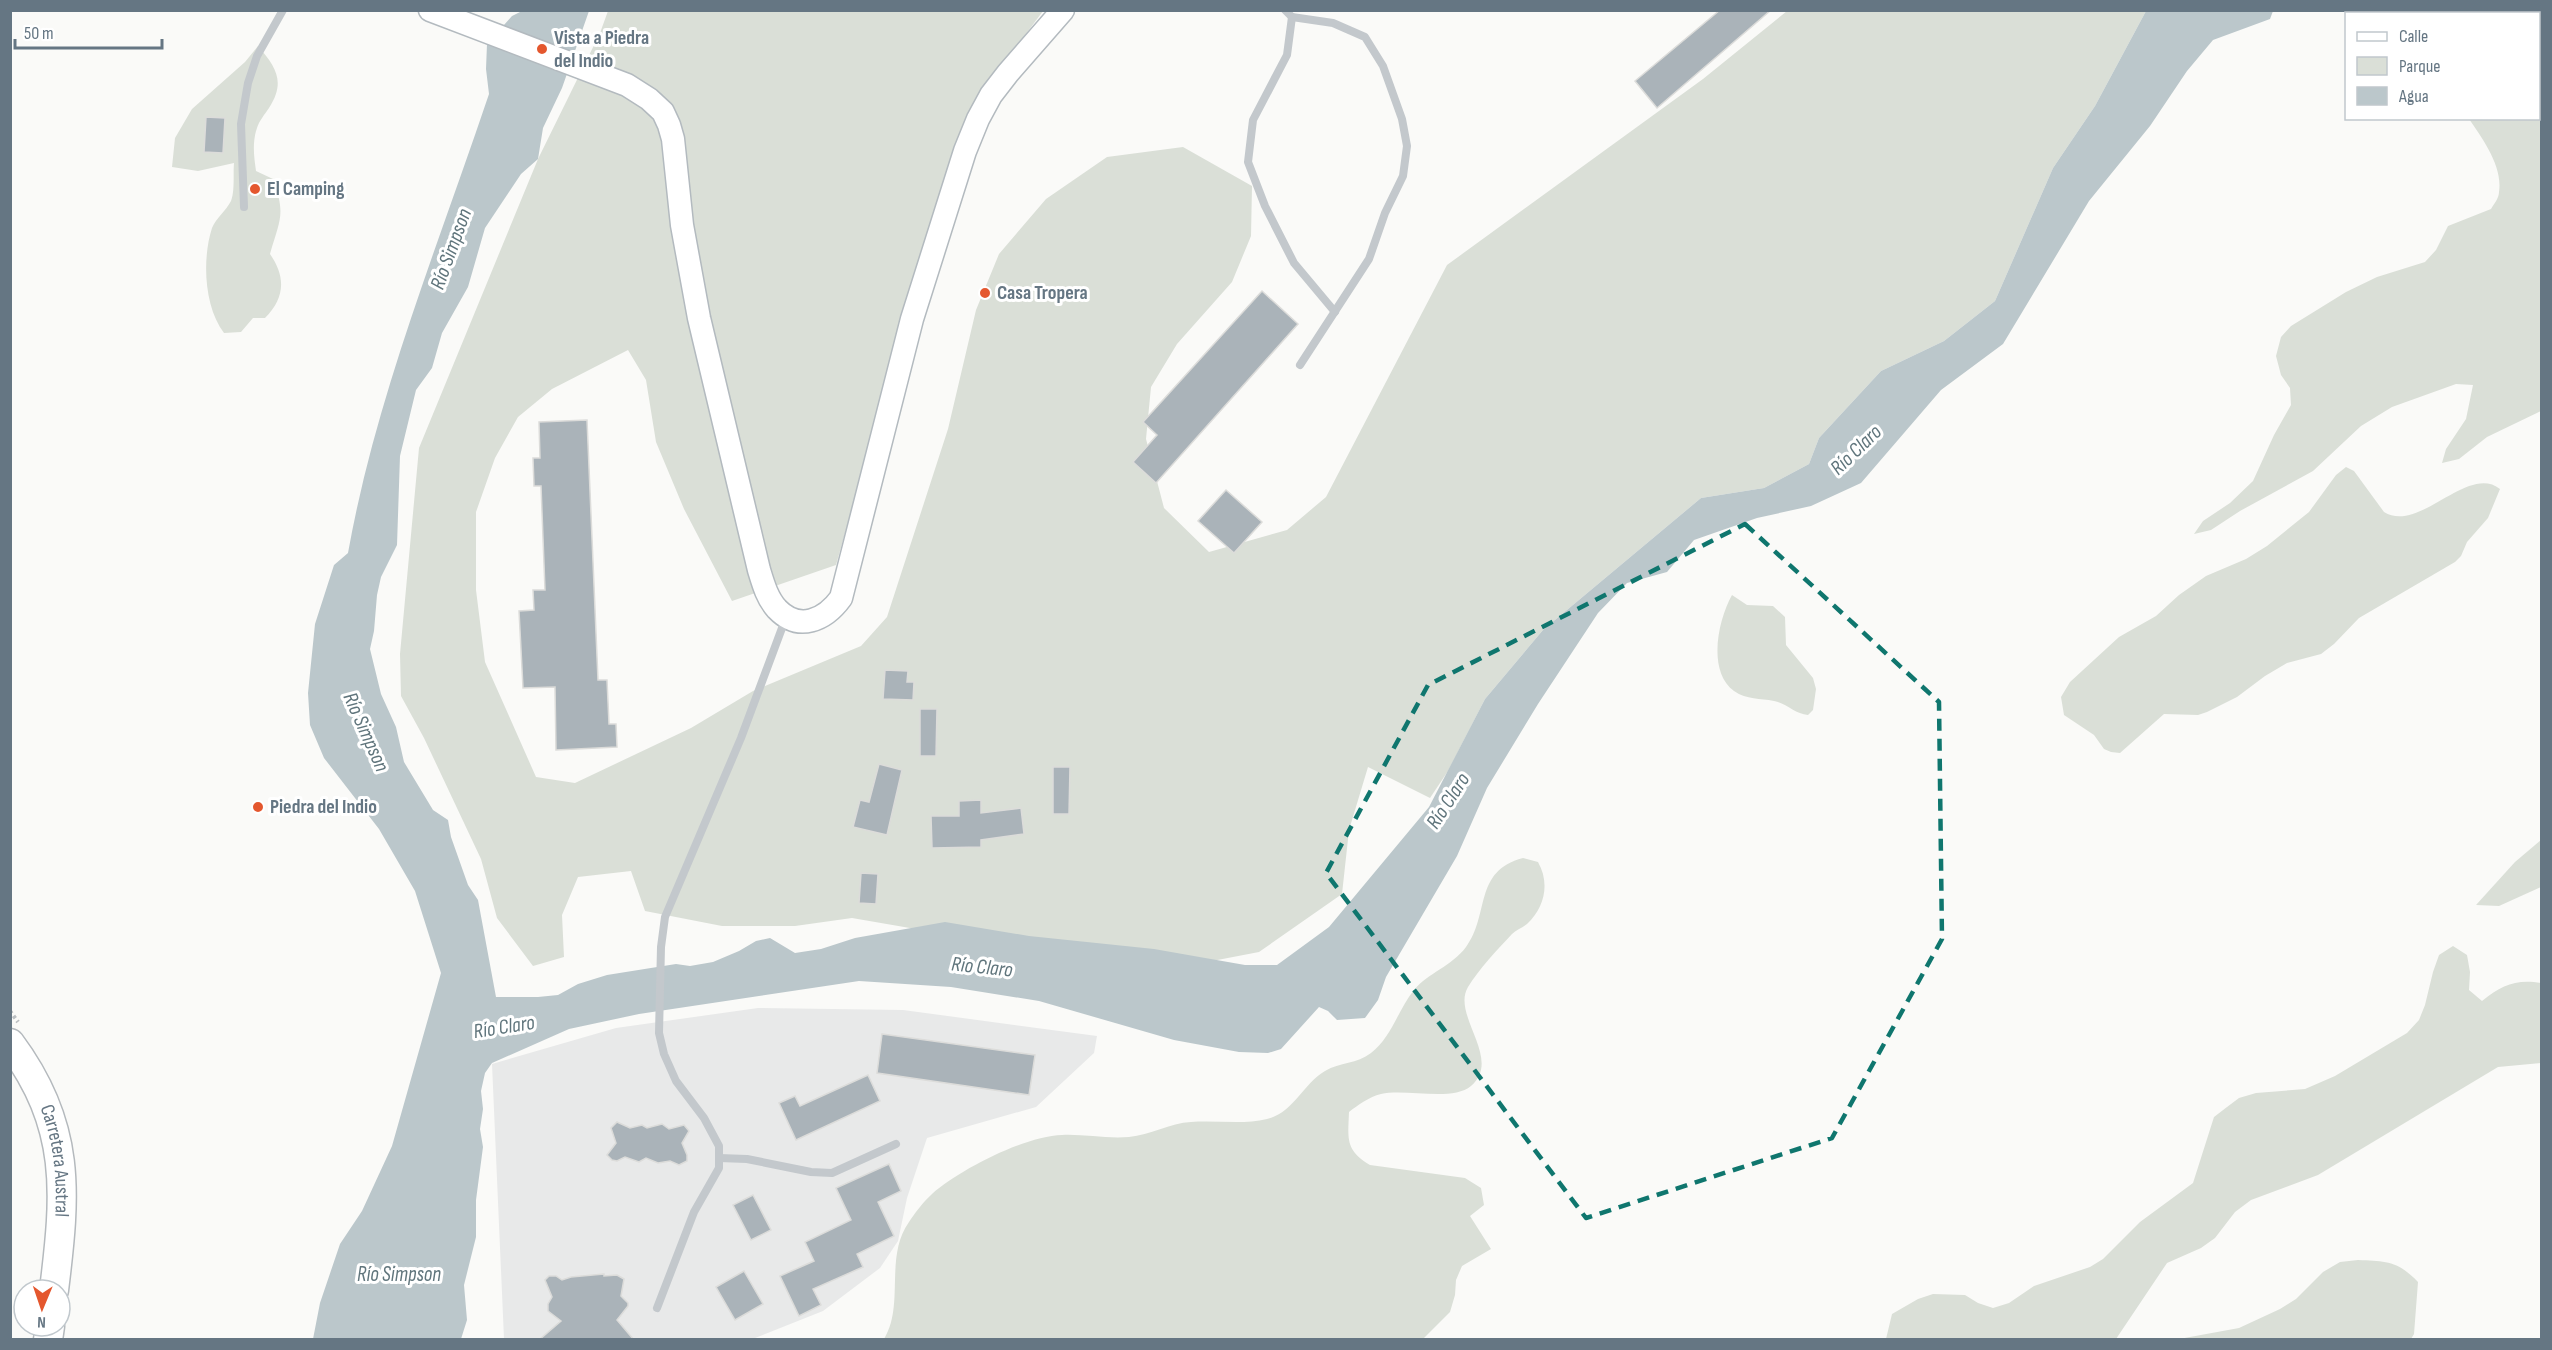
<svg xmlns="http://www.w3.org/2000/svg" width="2552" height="1350" font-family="'Sofia Sans Condensed',sans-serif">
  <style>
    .built { fill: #e8e9e9 }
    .green { fill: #dadfd7 }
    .water { fill: #bbc7cb }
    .building { fill: #aab3b9; stroke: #dcdcda; stroke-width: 1.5 }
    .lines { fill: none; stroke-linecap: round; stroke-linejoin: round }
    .secondary-casing { stroke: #b3babf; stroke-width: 25 }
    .highway-casing { stroke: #b4b9bd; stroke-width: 31 }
    .path { stroke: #bbbfc2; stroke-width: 4; stroke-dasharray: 3 3; stroke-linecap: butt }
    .lane { stroke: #c3c8cc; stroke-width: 8 }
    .secondary { stroke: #fff; stroke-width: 22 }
    .highway { stroke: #fff; stroke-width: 28 }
    .marked { fill: none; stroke: #0f766e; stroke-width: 4.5; stroke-dasharray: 12 8; stroke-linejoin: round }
    .poi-dot { fill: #e4572e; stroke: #fff; stroke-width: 2 }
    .labels { text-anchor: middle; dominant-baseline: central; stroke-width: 6; stroke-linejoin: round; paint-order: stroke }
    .poi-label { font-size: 20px; font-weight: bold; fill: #657683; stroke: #fff; text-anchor: start }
    .street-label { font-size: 20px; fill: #657683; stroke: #fff }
    .water-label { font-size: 21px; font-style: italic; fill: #60757c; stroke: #fff }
  </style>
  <rect width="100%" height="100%" fill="#fafaf8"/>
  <polygon class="built" points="758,1008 903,1010 1097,1036 1094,1053 1036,1107 927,1138 907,1198 898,1241 880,1268 823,1311 750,1340 504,1339 492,1064 616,1028"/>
  <g class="green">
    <path d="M2472 10 2541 11V411L2487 437 2459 459 2442 463 2446 449 2466 419 2473 385 2456 384 2392 407 2361 426 2313 471 2240 511 2211 530 2194 534 2203 521 2230 503 2253 481 2274 435 2291 405 2290 388 2281 375 2276 356 2281 337 2291 326 2346 292 2377 277 2425 262 2436 250 2448 226 2491 209C2494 204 2499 198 2499 192 2503 166 2482 138 2469 119L2538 118V14L2470 13Z"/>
    <polygon points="608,11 1043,11 985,89 930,232 836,565 732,601 684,509 656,442 646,380 628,350 552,389 518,417 495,458 476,512 476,590 485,662 536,777 575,783 691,728 753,691 861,646 887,617 948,429 976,310 999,254 1046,199 1107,157 1183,147 1252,186 1251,236 1232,282 1177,344 1151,387 1146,439 1164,508 1209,552 1287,530 1326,497 1447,265 1703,79 1787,11 2146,11 2095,106 2053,168 1995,301 1944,341 1881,371 1819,438 1809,464 1764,488 1701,498 1543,630 1485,699 1448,771 1430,798 1368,767 1349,830 1342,894 1259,952 1181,967 1014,946 852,918 795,926 722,926 645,911 631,871 578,877 562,915 564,957 533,966 497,918 481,859 424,738 401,696 400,654 419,448 538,159 600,33"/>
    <path d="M258 46C276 67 286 82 269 108 265 114 259 121 257 128 252 142 254 157 256 171L273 179C286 215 280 219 270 254 286 277 285 298 265 318H253L241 332 224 333C204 307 202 259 212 228 216 218 226 211 231 201 235 191 233 174 234 163L198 171 172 167 175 138 192 109 245 62Z"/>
    <path d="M2346 467 2354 471 2384 512C2419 534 2468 463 2500 489L2488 518 2467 542 2461 556 2455 562 2359 618 2334 644 2321 654 2287 663 2265 676 2237 697 2207 712 2198 715 2164 714 2120 753 2111 752 2104 749 2094 735 2064 715 2061 697 2070 682 2119 637 2156 616 2179 595 2206 576 2246 559 2267 546 2309 512 2336 475Z"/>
    <path d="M1732 595 1747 605 1773 606 1785 617 1786 645 1813 678 1816 689 1813 710 1808 715C1795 714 1786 703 1774 701 1760 698 1747 700 1734 691 1707 671 1718 620 1732 595Z"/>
    <polygon points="2541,840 2541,887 2499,906 2476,905 2515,862"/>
    <path d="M1523 858 1538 862C1550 883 1545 907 1527 924 1522 928 1516 930 1512 934 1497 950 1479 969 1468 987 1451 1015 1503 1059 1471 1086 1452 1102 1405 1088 1381 1094 1369 1097 1358 1105 1349 1112 1348 1139 1345 1150 1370 1165L1465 1178 1481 1188 1484 1205 1470 1216 1491 1249 1462 1266 1456 1280 1455 1295 1450 1312 1423 1339H884C905 1305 884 1257 909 1222 915 1213 923 1202 932 1194 959 1170 1025 1136 1062 1135 1084 1134 1107 1139 1129 1137 1150 1135 1170 1123 1191 1122 1216 1120 1243 1125 1267 1119 1293 1113 1303 1084 1325 1071 1340 1062 1357 1064 1371 1053 1391 1038 1398 1010 1414 990 1428 973 1452 966 1466 947 1490 915 1473 871 1523 858Z"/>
    <path d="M2453 946 2467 955 2470 972 2469 990 2482 1001C2502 985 2516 979 2541 983V1063L2498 1067 2318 1175 2251 1200 2235 1212 2215 1238 2201 1248 2167 1263 2116 1339H1886L1892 1314 1918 1299 1933 1294 1965 1295 1978 1303 1993 1308 2009 1303 2034 1286 2090 1267 2103 1259 2140 1222 2193 1183 2214 1117 2227 1107 2239 1098 2256 1093 2305 1089 2335 1076 2407 1033 2419 1020 2425 1005 2433 972 2439 955Z"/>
    <path d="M2358 1260C2386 1261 2398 1261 2418 1282L2414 1334 2411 1339H2179L2239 1328 2280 1309 2296 1299 2323 1272 2340 1262Z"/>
  </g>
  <path class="water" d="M522 11H589L562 88 543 128 538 159 521 174 485 228 468 287 442 333 432 368 416 390 400 456 397 545 381 577 377 595 374 631 370 649 381 694 396 727 404 762 433 810 448 820 451 837 468 885 478 900 496 997H538L558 995 578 984 607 975 676 964 690 966 713 962 739 951 756 941 770 938 795 953 821 949 855 938 945 922 1029 936 1154 949 1245 965H1277L1329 927 1429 807 1485 699 1543 630 1701 498 1764 488 1809 464 1819 438 1881 371 1944 341 1995 301 2053 168 2095 106 2146 11H2273L2270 19 2213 40 2187 71 2150 126 2089 201 2003 344 1941 390 1861 483 1811 506 1757 518 1694 540 1667 572 1627 583 1598 613 1538 704 1487 788 1457 856 1386 977 1378 1000 1365 1018 1337 1020 1328 1011 1319 1007 1281 1049 1268 1053 1239 1052 1174 1040 1039 1001 951 987 859 981 639 1014 569 1029 492 1063 485 1073 481 1091 483 1109 480 1129 483 1147 476 1200V1237L464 1285 467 1320 461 1339H313L320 1303 340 1244 362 1211 392 1146 441 973 415 891 379 829 324 758 310 725 308 693 315 624 334 565 348 553C376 396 438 246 489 94L486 69 487 44 512 16Z"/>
  <g class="building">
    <polygon points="1720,10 1771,10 1657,108 1635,81"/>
    <polygon points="206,117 225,118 223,153 204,152"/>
    <polygon points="1262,291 1298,324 1156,483 1133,462 1157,435 1143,422"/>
    <polygon points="587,420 598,680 607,680 609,724 616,724 617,747 556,750 555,687 523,688 519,611 534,610 533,590 545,590 541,486 534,486 533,458 540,458 539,422"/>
    <polygon points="1226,490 1262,522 1234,553 1198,521"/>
    <polygon points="885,670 908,671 907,682 914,682 913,700 883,699"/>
    <polygon points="920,709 937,709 936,756 920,756"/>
    <polygon points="879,764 902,770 887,835 853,827 860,800 869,802"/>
    <polygon points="1053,767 1070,767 1069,814 1053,814"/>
    <polygon points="981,800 981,813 1021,808 1024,834 981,840 981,847 932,848 931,816 959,816 959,801"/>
    <polygon points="861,873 878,874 876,904 859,903"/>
    <polygon points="882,1034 1035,1055 1029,1095 877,1073"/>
    <polygon points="868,1075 880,1101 796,1140 779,1103 795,1096 800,1106"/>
    <polygon points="617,1122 630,1128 642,1125 647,1128 662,1124 669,1129 684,1125 689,1131 682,1143 687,1155 687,1161 679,1165 670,1161 658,1163 646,1158 639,1162 625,1157 617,1161 612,1160 607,1155 616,1143 611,1128"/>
    <polygon points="889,1164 901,1191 878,1202 894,1236 857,1254 863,1267 813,1289 821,1305 799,1316 780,1276 814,1261 805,1242 851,1220 836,1188"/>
    <polygon points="753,1195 771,1230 751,1240 733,1205"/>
    <polygon points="744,1271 763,1304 735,1320 716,1287"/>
    <polygon points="604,1274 604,1276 617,1275 624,1279 621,1296 628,1303 628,1306 617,1320 634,1340 539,1340 561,1321 548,1311 548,1304 552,1297 545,1280 549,1276 556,1276 562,1280 571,1277"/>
  </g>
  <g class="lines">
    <g class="secondary-casing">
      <path id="secondary" d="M430 10 627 85 649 99 663 112 669 125 673 139 682 225 699 318 759 570C763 583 767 598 777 609 799 632 825 620 841 598L912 319 965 151 978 119 991 95 1008 73 1063 10"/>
    </g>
    <g class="highway-casing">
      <g id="highway">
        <path id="s1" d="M10 1043C72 1126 66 1193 54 1290"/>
        <polyline points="48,1340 50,1326"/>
      </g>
    </g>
    <polyline class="path" points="10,1011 18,1022"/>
    <g class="lane">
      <polyline points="1285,10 1292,17 1333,23 1365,37 1383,66 1402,119 1407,146 1403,176 1385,213 1369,259 1300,365"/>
      <polyline points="1292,17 1287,55 1253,120 1248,162 1265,206 1294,263 1335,312"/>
      <polyline points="244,207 241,124 248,83 257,56 283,10"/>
      <polyline points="719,1158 747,1159 811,1172 832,1173 896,1144"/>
      <polyline points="657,1308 694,1212 719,1168 719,1146 704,1118 676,1081 664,1054 659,1033 661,947 665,917 741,738 785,620"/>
    </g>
    <use href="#secondary" class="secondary"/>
    <use href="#highway" class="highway"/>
  </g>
  <path class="marked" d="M1745 524 1939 702 1942 939 1832 1138 1586 1218 1326 873 1428 685Z"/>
  <g class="poi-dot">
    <circle cx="542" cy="49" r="6"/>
    <circle cx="255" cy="189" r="6"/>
    <circle cx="985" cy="293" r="6"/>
    <circle cx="258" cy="807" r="6"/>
  </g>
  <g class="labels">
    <g class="poi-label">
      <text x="554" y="38">Vista a Piedra<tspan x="554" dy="23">del Indio</tspan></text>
      <text x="267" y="189">El Camping</text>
      <text x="997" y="293">Casa Tropera</text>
      <text x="270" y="807">Piedra del Indio</text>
    </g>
    <g class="street-label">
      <text stroke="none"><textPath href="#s1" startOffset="129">Carretera Austral</textPath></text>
    </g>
    <g class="water-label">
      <text transform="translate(451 249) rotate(-70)">Río Simpson</text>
      <text transform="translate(1856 450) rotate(-44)">Río Claro</text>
      <text transform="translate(366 732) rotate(66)">Río Simpson</text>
      <text transform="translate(1448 801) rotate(-57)">Río Claro</text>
      <text transform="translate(982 967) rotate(6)">Río Claro</text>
      <text transform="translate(504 1027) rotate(-9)">Río Claro</text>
      <text x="399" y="1274">Río Simpson</text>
    </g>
  </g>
  <rect width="2552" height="1350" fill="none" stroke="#657683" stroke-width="24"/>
  <rect x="2345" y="12" width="195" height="108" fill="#ffffff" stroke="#c1c8cd" stroke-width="1.5"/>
  <rect x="2357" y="32" width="30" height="9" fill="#ffffff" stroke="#c1c8cd" stroke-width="1.5"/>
  <text x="2399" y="42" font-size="18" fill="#657683">Calle</text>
  <rect x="2357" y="57" width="30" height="18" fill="#dadfd7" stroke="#c1c8cd" stroke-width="1.5"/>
  <text x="2399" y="72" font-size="18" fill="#657683">Parque</text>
  <rect x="2357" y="87" width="30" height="18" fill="#bbc7cb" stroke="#c1c8cd" stroke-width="1.5"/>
  <text x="2399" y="102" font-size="18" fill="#657683">Agua</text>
  <g transform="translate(42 1308) rotate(182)"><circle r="28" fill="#ffffff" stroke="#c1c8cd" stroke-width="1.5"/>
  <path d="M0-4.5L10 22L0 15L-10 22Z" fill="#e4572e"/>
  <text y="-9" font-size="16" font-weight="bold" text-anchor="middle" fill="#657683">N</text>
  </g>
  <path d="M15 39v9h147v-9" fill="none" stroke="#657683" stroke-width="3"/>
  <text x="24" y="39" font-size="18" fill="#657683" stroke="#ffffff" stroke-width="4.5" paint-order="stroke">50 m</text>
</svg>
